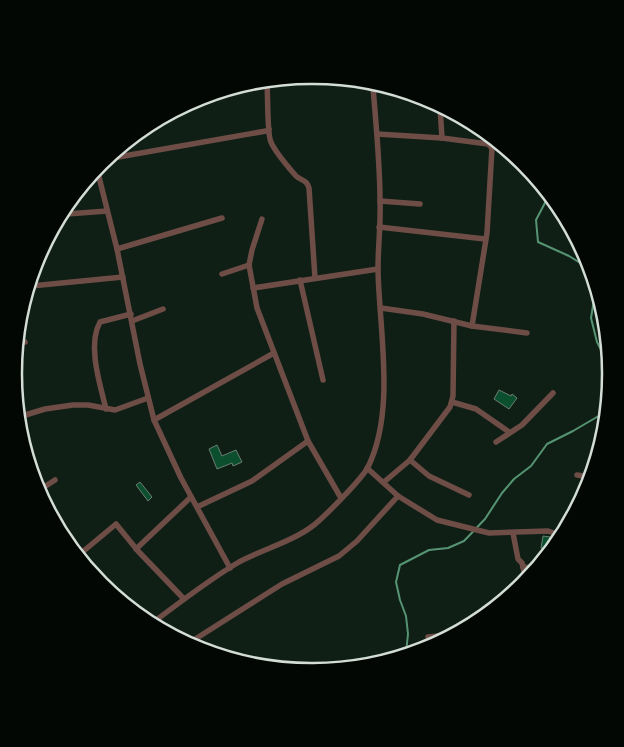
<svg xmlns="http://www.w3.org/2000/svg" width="624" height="747" font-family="'Fira Sans',sans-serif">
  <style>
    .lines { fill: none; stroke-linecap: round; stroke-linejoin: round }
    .stream { stroke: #569473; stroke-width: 2 }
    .building { fill: #0c4f2e; stroke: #6b7e71 }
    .minor { stroke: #6f4d47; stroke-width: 5.5 }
    .rim { fill: none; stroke: #d3ddd6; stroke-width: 2.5 }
  </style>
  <rect width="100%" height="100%" fill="#0f1f15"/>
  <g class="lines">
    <g class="stream">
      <polyline points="547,199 536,220 538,242 569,256 590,269"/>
      <polyline points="595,294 591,318 597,342 608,363"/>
      <polyline points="406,653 408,634 406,616 400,600 396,582 400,565 429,550 448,548 464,541 485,519 502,493 514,479 531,466 547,444 573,431 602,414"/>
    </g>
  </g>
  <g class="building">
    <polygon points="499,390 511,396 512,394 517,398 509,409 494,399"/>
    <polygon points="217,445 222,456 236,450 242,462 233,466 232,463 217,469 209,449"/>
    <polygon points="140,482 152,497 148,501 136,485"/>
    <polygon points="543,536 550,537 547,549 541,548"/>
  </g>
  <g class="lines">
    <g class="minor">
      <path d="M267 84C268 95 267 135 271 142 275 152 289 168 296 176 302 181 307 180 309 188L315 278"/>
      <polyline points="440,107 442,138"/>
      <polyline points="377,134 442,138 488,144 492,148 487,233 472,326"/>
      <polyline points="107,159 266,131 269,129"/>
      <polyline points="97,169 117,249 140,364 154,420 181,478 230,568"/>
      <polyline points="380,201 420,204"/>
      <polyline points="67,214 107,211"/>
      <polyline points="262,219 252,250 249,265 257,308 308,441 341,498"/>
      <polyline points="379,227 485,239"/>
      <polyline points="117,249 222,218"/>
      <polyline points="222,274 249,265"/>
      <polyline points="300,280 323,380"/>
      <polyline points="31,286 123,277"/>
      <polyline points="253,288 378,269"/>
      <polyline points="381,308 423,314 472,326 527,333"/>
      <polyline points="132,321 163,309"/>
      <polyline points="20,343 25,342"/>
      <polyline points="452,402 476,409 509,432"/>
      <path d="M106 409C100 384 87 345 100 322L131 314"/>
      <polyline points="22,416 45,409 73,405 88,405 115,410 148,398"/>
      <polyline points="154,420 274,353"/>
      <polyline points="496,442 522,425 553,393"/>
      <polyline points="410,460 429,476 469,495"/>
      <polyline points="367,468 398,496 437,520 489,533 548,531 557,534"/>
      <polyline points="577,475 590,477"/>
      <polyline points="384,482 410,460 450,407 453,396 454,321"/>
      <polyline points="38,491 55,480"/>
      <polyline points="197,507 252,481 308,441"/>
      <polyline points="513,533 518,559 522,563 526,580"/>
      <polyline points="136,549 191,497"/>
      <polyline points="80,554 116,524 138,551 184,599"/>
      <polyline points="523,567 534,568"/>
      <polyline points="521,586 522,582 526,580"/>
      <path d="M155 621C183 600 210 579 239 562 263 549 292 542 314 525 325 516 362 479 368 467 396 410 379 330 378 269 378 246 381 223 380 201 380 163 376 125 373 87"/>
      <polyline points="428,637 447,635"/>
      <polyline points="189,643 282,584 339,556 357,541 398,496"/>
    </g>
  </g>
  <path d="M0 0H624V747H0ZM311 84H313A289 289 0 0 1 602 373V374A289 289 0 0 1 313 663H311A289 289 0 0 1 22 374V373A289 289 0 0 1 311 84Z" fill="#030704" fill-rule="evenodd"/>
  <path class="rim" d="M311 84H313A289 289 0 0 1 602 373V374A289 289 0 0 1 313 663H311A289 289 0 0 1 22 374V373A289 289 0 0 1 311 84Z"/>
</svg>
